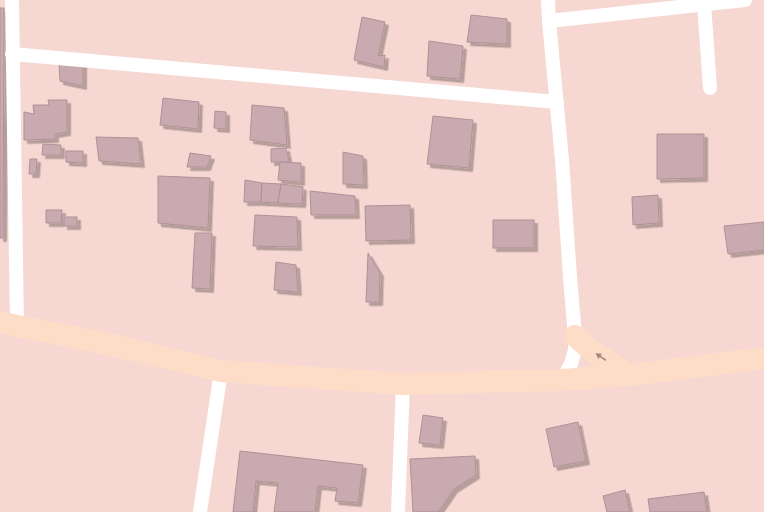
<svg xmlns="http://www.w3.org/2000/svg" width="764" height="512" font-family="Georgia,serif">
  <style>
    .building { fill: #c8aab0; stroke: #af9197; filter: url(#shadow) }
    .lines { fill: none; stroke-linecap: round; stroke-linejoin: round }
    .minor { stroke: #fff; stroke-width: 14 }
    .primary { stroke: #feddc8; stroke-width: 22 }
    .oneway { fill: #9e887c }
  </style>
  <defs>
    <filter id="shadow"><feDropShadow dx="3.5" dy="3.5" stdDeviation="0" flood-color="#0004"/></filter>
  </defs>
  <rect width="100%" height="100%" fill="#f7d7d2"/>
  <g class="building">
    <polygon points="0,8 4,8 3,238 0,238"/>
    <polygon points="471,15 507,19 507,44 467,42"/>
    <polygon points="362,17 385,22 378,56 385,55 384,67 354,60"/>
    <polygon points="429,41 463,46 460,79 427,76"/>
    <polygon points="59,62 83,64 83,86 60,81"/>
    <polygon points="163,98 199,102 198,129 160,125"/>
    <polygon points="48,100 67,100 67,132 55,134 55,139 24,140 24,112 34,114 33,105 49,105"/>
    <polygon points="252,105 284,108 287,145 250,140"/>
    <polygon points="215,111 226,112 226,129 214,128"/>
    <polygon points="433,116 473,120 469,168 427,164"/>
    <polygon points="657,134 704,134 704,178 657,179"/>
    <polygon points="96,137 138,138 141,164 99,161"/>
    <polygon points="43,144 61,145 61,155 42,155"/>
    <polygon points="286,148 289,162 271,162 271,149"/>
    <polygon points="66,151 83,151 83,163 66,162"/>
    <polygon points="343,152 363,156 364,185 343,184"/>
    <polygon points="190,153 211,156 207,167 187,167"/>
    <polygon points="30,159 37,159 36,174 29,174"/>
    <polygon points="280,162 301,163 301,182 278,180"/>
    <polygon points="158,176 210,178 208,228 158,223"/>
    <polygon points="245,180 262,183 261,202 244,202"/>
    <polygon points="262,183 281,184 278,203 261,202"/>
    <polygon points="281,184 303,187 302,204 278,203"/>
    <polygon points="310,191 355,196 356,215 311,215"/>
    <polygon points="658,195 659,223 633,225 632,197"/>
    <polygon points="410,205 411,240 366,241 365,206"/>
    <polygon points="46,210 62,210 61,223 46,223"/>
    <polygon points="255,215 297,217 298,247 253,246"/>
    <rect x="64" y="217" width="13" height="9"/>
    <rect x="493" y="220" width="41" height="28"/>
    <polygon points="764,222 764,250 728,254 724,226"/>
    <polygon points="195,233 212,233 210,289 192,288"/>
    <polygon points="368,253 380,273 379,302 366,302"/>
    <polygon points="276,262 296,265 298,292 274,290"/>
    <polygon points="423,415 443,418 440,445 419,443"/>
    <polygon points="578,422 586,461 554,467 546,429"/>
    <polygon points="240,451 363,465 358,503 335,501 337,488 318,486 315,512 274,512 278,483 256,481 253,512 233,512"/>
    <polygon points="475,456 476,475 454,489 438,512 413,512 410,459"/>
    <polygon points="625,490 630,512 607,512 603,496"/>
    <polygon points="704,492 707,512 650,512 648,499"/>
  </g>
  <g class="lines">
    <g class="minor">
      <polyline points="12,0 17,326"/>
      <polyline points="548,0 549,21 562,160 570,277 575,336 575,350 571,364 562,380"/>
      <polyline points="704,4 710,88"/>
      <polyline points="549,21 745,0"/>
      <polyline points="12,54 557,102"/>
      <polyline points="200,512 221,371"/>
      <polyline points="398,512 403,384"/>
    </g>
    <g class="primary">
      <polyline points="0,322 17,326 108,344 221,371 403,384 562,380 629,375 764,358"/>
      <polyline points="575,336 591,350 629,375"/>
    </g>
  </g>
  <defs><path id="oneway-solid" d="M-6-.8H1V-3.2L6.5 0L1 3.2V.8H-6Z"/></defs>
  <use class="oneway" href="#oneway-solid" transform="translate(601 357) rotate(-146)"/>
</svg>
